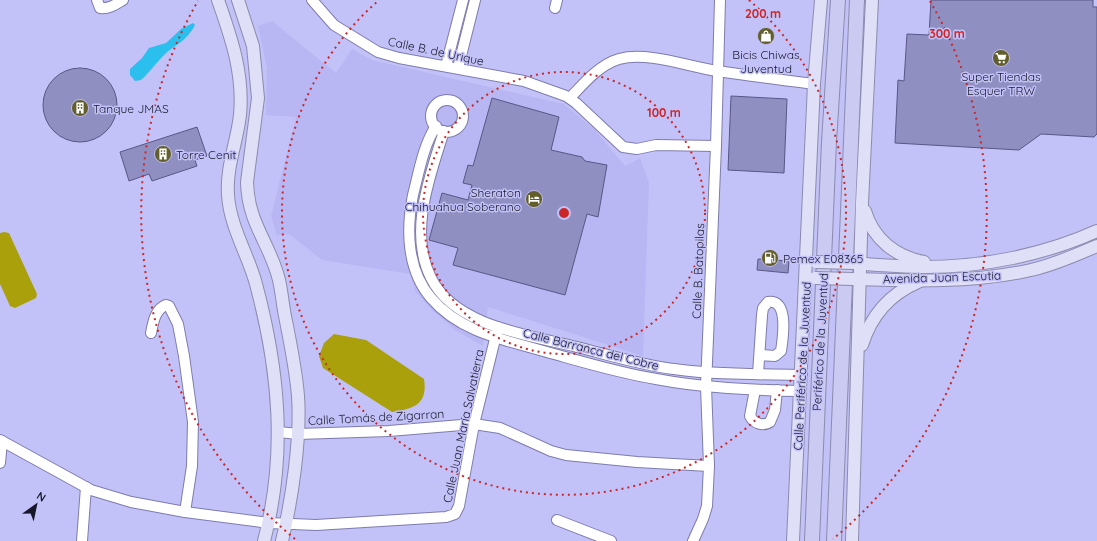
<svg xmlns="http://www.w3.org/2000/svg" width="1097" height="541" font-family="Quicksand,sans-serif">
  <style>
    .built { fill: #b8b7f3 }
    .green { fill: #aaa00c }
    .water { fill: #2bbfee }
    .building { fill: #908fc2; stroke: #595786 }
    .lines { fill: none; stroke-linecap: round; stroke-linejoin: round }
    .minor-casing { stroke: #7d7cad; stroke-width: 12 }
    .major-casing { stroke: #8c8bad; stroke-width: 14 }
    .highway-casing { stroke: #8c8bad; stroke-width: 16 }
    .minor { stroke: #fff; stroke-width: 10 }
    .major { stroke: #dfdff8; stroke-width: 12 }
    .highway { stroke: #cacaf3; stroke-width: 14 }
    .major-bridge-casing { stroke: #8c8bad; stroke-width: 14; stroke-linecap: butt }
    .major-bridge { stroke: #dfdff8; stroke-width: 12 }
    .ring { fill: none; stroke: #cc2728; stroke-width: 2; stroke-dasharray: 2 4 }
    .labels { text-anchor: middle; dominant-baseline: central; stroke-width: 3; stroke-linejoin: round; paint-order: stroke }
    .street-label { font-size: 12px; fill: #18172a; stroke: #c3c2f8 }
    .poi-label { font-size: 12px; fill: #18172a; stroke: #c3c2f8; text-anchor: start }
    .centre { fill: #cc2728; stroke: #c3c2f8; stroke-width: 2 }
    .ring-label { font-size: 12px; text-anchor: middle; font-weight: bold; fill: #cc2728; stroke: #c3c2f8; stroke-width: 3; stroke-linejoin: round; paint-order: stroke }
  </style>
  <rect width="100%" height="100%" fill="#c3c2f8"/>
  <polygon class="built" points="272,21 336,73 352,49 372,60 564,104 594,129 625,166 640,158 649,183 643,356 488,307 483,346 455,330 433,311 415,291 410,274 322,260 289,234 277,235 271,216 296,117 266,115 267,68 258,26"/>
  <g class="green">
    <polygon points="4,232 9,233 37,294 36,298 15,308 10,306 0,284 0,233"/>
    <path d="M334 334 366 340 424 379C428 404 414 409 392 412L323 368 319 356 324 343Z"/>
  </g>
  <path class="water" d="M193 23 195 25C185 43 178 42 164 55 156 63 150 72 141 80L135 81 130 75V69L142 58 149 48 166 43 181 29Z"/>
  <g class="building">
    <polygon points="931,0 1093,0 1093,7 1097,7 1097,134 1094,137 1041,134 1019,150 895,143 898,80 904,81 907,34 929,35"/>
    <circle cx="80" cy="105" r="37"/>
    <polygon points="731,96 787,99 784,173 728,170"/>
    <polygon points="492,98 559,117 551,150 582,157 585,161 607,165 598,217 587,214 565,295 453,265 458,248 429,240 442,193 468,200 472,185 463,183 468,165 473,166"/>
    <polygon points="197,127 207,156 195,160 197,166 152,181 149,174 129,181 120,152"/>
    <polygon points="758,259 789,261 788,273 757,270"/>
  </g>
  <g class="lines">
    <g class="minor-casing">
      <g id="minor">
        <path d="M97 0 100 8C110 9 116 4 123 0"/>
        <polyline points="312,0 334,25 378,52 399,58 524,81 566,96 576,103 623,147 637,149 656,145 716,146"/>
        <polyline points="555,8 557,0"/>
        <polyline points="446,66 463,0"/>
        <polyline points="458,68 475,0"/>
        <path d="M570 98C584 83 599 65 619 59 648 51 689 67 718 71 750 76 782 80 814 84"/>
        <circle cx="447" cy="116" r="16"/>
        <path d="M436 126C423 146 419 172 413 195 406 230 407 270 431 298 461 333 506 340 547 352 583 362 619 373 656 379 703 388 752 390 800 391"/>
        <path d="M444 131C430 176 408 232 431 278 455 327 530 335 577 347 609 355 641 365 674 369 716 375 760 374 802 375"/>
        <path d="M151 333C153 323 155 309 166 305L169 306 178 324 184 356 193 422 192 466 185 512"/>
        <path d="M758 374 762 315 763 308 768 302C789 298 783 338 781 351L775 356 760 355"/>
        <path d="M755 390 750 416C753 423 763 427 770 422L775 410 777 390"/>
        <polyline points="279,432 298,434 389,431 474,424 500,428 551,451 566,455 637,462 709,466"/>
        <polyline points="0,440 91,490 131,502 185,512 269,523 316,525 446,517 455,514 459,506 474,424 498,327"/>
        <polyline points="0,463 2,441"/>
        <polyline points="557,520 611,541"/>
        <polyline points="82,541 86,487"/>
        <polyline points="693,541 703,519 707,506 709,466 706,386 716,146 720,0"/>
      </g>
    </g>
    <g class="major-casing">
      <g id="major">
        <path d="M218 0C231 37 244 74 240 115 237 142 226 167 228 195 230 227 248 254 256 284 279 370 287 454 264 541"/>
        <path d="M238 0 253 46 258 98 247 182C248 224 270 243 279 280 282 293 283 308 286 321 291 346 296 371 298 396 301 439 292 499 282 541"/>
        <path d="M865 211C873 239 896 257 924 262"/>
        <path d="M854 263C878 265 901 267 925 267 982 267 1044 255 1097 231"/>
        <path d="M853 279C912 281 974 283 1031 270 1054 265 1076 255 1097 246"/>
        <path d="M862 345C871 316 890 294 918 282"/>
        <polyline points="793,541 814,84 821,0"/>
        <polyline points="852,541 862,203 872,0"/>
      </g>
    </g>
    <g class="highway-casing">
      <g id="highway">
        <polyline points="812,541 829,142 838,0"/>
        <polyline points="834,541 857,0"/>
      </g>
    </g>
    <use href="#minor" class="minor"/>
    <use href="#major" class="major"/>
    <use href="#highway" class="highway"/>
    <g class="major-bridge-casing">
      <g id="major-bridge">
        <polyline points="816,262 854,263"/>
        <polyline points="815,278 853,279"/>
      </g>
    </g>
    <use href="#major-bridge" class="major-bridge"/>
  </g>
  <g class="ring">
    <circle cx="564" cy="213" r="141"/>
    <path d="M749 0A282 282 0 1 1 379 0"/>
    <path d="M295 539A423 423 0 0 1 198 1M930 1A423 423 0 0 1 833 539"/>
  </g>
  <defs>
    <g id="shop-disc" transform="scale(0.9)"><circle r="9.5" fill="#635f2c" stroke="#c3c2f8"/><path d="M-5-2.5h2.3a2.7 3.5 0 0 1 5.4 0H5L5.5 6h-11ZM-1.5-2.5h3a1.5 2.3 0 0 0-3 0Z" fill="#fff"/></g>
    <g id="supermarket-disc" transform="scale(0.9)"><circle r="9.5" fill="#635f2c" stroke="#c3c2f8"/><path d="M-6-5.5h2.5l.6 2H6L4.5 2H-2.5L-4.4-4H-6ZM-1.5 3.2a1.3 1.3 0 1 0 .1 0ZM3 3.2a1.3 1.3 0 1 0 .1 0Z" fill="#fff"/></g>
    <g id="building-disc" transform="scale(0.9)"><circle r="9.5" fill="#635f2c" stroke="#c3c2f8"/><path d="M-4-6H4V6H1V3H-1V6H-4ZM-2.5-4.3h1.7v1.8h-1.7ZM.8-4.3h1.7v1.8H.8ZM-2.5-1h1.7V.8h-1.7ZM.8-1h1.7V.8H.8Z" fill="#fff"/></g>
    <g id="hotel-disc" transform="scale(0.9)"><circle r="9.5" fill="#635f2c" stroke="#c3c2f8"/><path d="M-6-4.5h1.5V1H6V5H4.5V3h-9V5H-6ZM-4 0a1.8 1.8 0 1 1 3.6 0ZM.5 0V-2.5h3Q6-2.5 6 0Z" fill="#fff"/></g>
    <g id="fuel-disc" transform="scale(0.9)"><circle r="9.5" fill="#635f2c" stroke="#c3c2f8"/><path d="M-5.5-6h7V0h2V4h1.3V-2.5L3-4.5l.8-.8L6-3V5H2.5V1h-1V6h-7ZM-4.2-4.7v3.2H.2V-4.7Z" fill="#fff"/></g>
  </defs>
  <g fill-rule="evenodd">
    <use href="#shop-disc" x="766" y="36"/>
    <use href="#supermarket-disc" x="1001" y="58"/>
    <use href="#building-disc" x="80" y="108"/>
    <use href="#building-disc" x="163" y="154"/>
    <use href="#hotel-disc" x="534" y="199"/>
    <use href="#fuel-disc" x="770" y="258"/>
  </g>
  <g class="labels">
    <g class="street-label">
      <text transform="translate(436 51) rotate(12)">Calle B. de Urique</text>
      <text transform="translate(698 271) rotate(-88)">Calle B. Batopilas</text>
      <text transform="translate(942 277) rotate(-2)">Avenida Juan Escutia</text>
      <text transform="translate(820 342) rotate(-87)">Periférico de la Juventud</text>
      <text transform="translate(591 349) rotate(14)">Calle Barranca del Cobre</text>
      <text transform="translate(802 366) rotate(-87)">Calle Periférico de la Juventud</text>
      <text transform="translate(376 417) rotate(-3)">Calle Tomás de Zigarran</text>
      <text transform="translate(463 426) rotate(-78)">Calle Juan María Salvatierra</text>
    </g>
    <g class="poi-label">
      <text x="766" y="54" text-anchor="middle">Bicis Chiwas<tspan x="766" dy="14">Juventud</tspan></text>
      <text x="1001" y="76" text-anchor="middle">Super Tiendas<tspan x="1001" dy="14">Esquer TRW</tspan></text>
      <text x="93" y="108">Tanque JMAS</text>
      <text x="176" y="154">Torre Cenit</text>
      <text x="521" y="192" text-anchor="end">Sheraton<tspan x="521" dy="14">Chihuahua Soberano</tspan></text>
      <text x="783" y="258">Pemex E08365</text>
    </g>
  </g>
  <circle cx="564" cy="213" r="6" class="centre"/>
  <g class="ring-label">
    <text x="763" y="18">200 m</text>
    <text x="947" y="38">300 m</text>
    <text x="664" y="117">100 m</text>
  </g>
  <g transform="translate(36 505) rotate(33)" stroke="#c3c2f8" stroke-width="3" paint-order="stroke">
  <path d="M0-3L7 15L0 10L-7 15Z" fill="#18172a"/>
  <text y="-6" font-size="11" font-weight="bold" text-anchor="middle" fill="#18172a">N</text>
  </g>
</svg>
